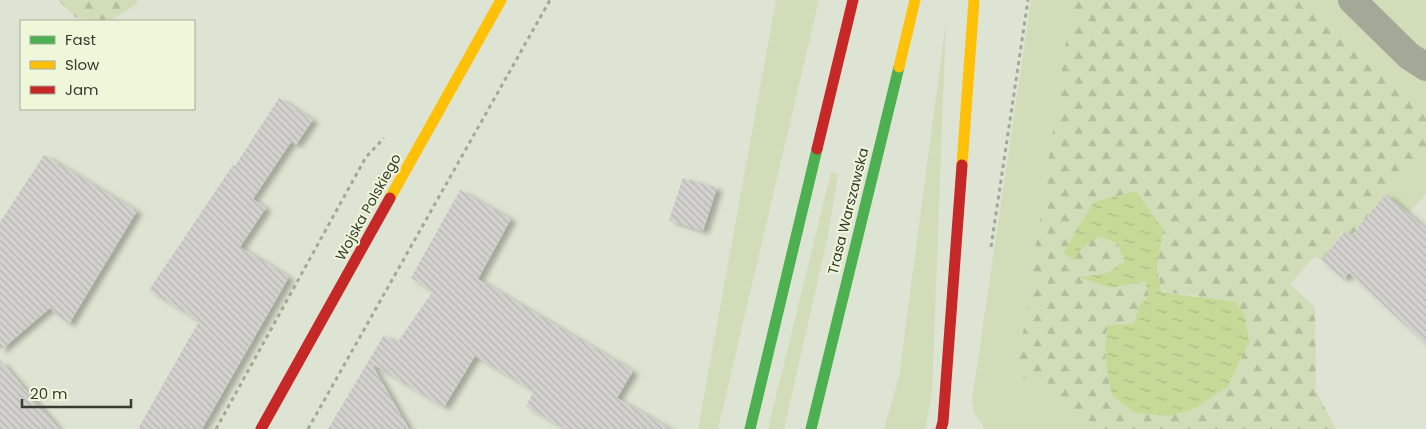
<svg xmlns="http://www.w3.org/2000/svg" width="1426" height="429" font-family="Poppins,sans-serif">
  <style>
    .green { fill: #d1dcb8 }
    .forest { fill: url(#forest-firs); fill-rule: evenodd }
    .water { fill: url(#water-ripples) }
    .building { fill: url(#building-back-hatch); filter: url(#shadow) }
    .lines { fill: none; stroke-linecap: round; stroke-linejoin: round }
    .path { stroke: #a2a898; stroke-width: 3; stroke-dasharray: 4 4; stroke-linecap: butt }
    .street { stroke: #a3a997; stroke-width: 28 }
    .fast { stroke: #4caf50; stroke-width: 11 }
    .slow { stroke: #ffc107; stroke-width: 11 }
    .jam { stroke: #c62828; stroke-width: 11 }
    .labels { text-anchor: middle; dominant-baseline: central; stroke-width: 4; stroke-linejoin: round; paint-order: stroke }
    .street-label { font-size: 14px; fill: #383c30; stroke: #eef7da }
  </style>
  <defs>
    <pattern id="forest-firs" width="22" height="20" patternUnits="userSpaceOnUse" patternTransform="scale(1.25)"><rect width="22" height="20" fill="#d1dcb8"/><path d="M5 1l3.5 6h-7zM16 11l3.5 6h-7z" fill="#b4be9e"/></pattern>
    <pattern id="water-ripples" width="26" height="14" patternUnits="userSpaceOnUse" patternTransform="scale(1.25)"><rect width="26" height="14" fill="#c7d997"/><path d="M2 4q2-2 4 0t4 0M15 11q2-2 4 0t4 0" fill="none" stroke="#acbb82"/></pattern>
    <pattern id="building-back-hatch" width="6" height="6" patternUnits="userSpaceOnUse" patternTransform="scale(1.25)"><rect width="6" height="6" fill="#d2d1ce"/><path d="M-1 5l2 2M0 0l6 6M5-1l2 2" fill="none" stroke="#b5b4b1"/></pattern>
    <filter id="shadow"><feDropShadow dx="5.5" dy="3" stdDeviation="2.5" flood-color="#0004"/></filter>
  </defs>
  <rect width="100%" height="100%" fill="#dee4d3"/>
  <g class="green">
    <polygon points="776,0 819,0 718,429 698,429"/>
    <polygon points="1031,0 1072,0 1017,374 1102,429 985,429 974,413 972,400"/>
    <polygon points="1307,0 1426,0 1426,104 1390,82 1332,29"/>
    <polygon points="946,21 932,393 925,429 884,429 899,377"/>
    <polygon points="1426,149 1426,194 1408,213 1386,194"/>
    <polygon points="831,172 838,174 827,240 784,429 768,429"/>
  </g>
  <g class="forest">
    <polygon points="58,0 137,0 137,4 110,21 95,21 75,17"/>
    <path d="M1072 0H1307L1332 29 1390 82 1426 104V149L1351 236 1344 231 1321 260 1315 256 1290 284 1315 307 1316 391 1336 429H1102L1017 374ZM1137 192 1163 229 1157 267 1161 292 1200 296 1106 366 1105 338 1108 326 1134 325 1139 306 1149 296 1145 281 1111 288 1082 276 1107 273 1126 262 1118 244 1099 236 1080 249Z"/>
  </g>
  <path class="water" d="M1136 191 1163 229 1157 267 1161 292 1236 302 1245 317 1249 342 1227 387 1194 409 1168 416 1133 412 1112 395C1107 372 1102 348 1108 325L1134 324 1139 306 1149 296 1145 281 1111 288 1080 277 1107 273 1125 262 1118 244 1099 236 1081 249 1074 260 1063 253 1094 202Z"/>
  <g class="building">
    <polygon points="279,98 313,120 296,145 291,142 253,199 266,208 240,247 289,277 202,429 138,429 199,321 149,290 233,165 235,166"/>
    <polygon points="44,155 137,211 69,324 50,308 0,351 0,222"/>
    <polygon points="683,178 717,188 703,231 669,220"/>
    <polygon points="460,190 511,219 478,279 633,371 617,398 671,429 566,429 526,406 534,391 475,356 444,407 371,363 409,429 328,429 384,335 397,343 433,291 411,278"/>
    <polygon points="1386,194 1426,229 1426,344 1349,273 1344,279 1321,260 1345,231 1351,236"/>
    <polygon points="0,360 59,429 0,429"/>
  </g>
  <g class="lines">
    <g class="path">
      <polyline points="991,247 1028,0"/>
      <polyline points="216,429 366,157 384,138"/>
      <polyline points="308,429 550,0"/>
    </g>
    <polyline class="street" points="1352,0 1409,56 1426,67"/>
    <g class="fast">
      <polyline points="750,429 817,149"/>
      <polyline points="811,429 899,67"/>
    </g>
    <g class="slow">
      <polyline points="899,67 915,0"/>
      <polyline points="962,165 974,0"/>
      <polyline points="390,198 501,0"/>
    </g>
    <g class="jam">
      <polyline points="817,149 853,0"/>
      <polyline points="261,429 390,198"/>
      <polyline points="941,429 943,422 962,165"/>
    </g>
  </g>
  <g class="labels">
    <g class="street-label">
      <text transform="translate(368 207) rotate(-61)">Wojska Polskiego</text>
      <text transform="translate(848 211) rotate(-76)">Trasa Warszawska</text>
    </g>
  </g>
  <rect x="20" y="20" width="175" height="90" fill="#eef7da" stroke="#a5ac96"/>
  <rect x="30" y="36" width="25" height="8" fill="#4caf50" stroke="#a5ac96"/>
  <text x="65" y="45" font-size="15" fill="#383c30">Fast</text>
  <rect x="30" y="61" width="25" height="8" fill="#ffc107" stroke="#a5ac96"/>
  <text x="65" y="70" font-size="15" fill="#383c30">Slow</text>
  <rect x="30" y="86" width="25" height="8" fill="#c62828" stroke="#a5ac96"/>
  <text x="65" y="95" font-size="15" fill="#383c30">Jam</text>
  <path d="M22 399v8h109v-8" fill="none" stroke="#383c30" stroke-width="2.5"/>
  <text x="30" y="399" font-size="15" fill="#383c30" stroke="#eef7da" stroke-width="4" paint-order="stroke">20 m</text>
</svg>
